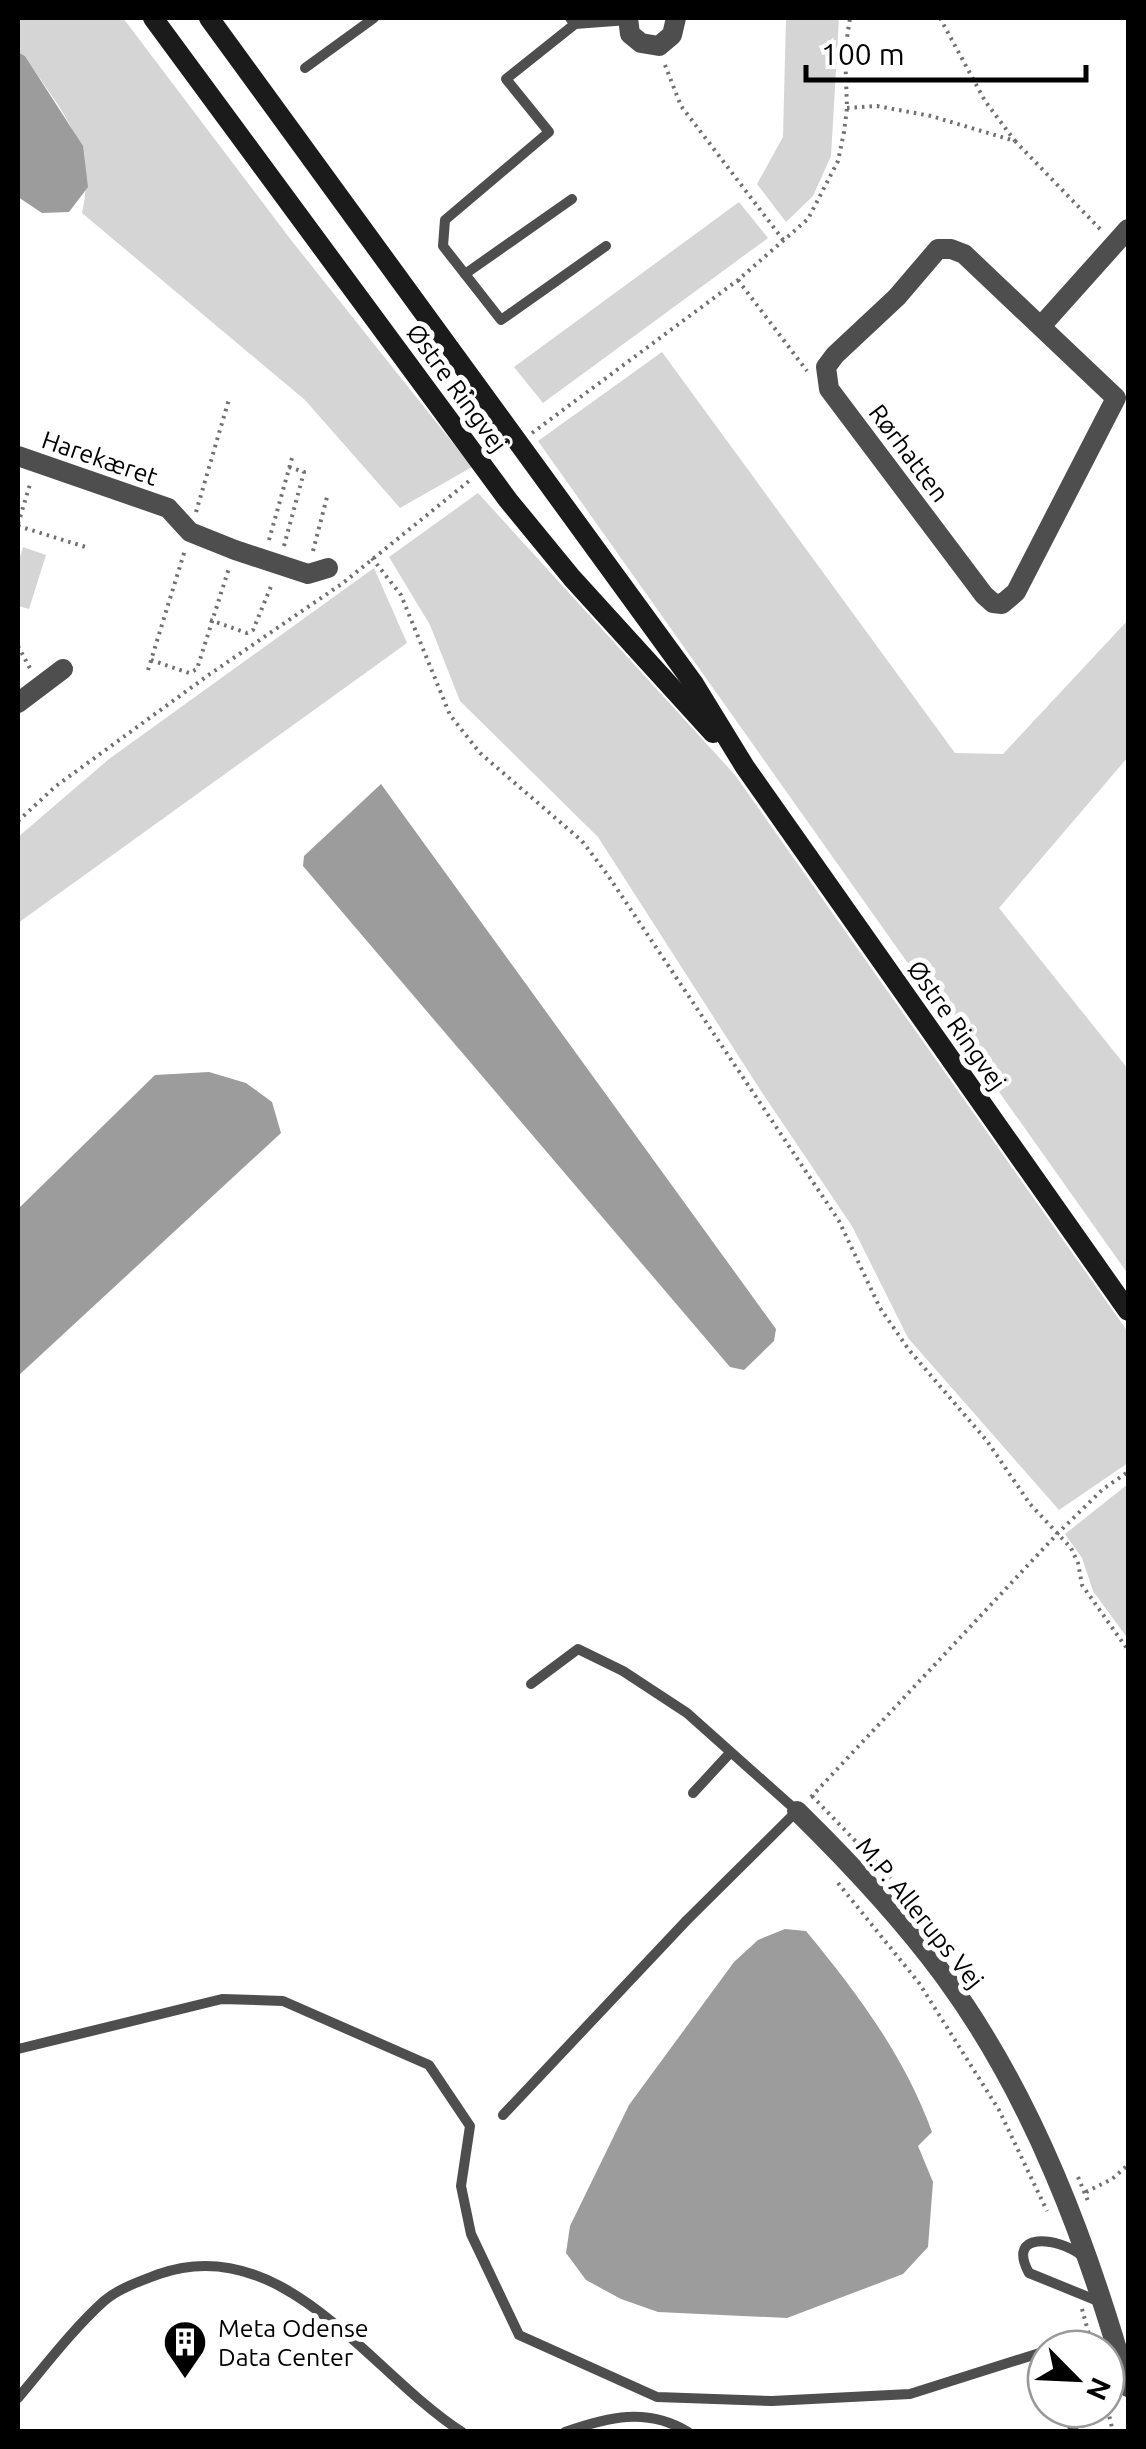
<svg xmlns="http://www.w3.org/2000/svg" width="1146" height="2449" font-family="Ubuntu,sans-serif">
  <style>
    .green { fill: #d5d5d5 }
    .water { fill: #9c9c9c }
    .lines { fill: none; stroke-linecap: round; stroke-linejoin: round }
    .path { stroke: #707070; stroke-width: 4; stroke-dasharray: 2.5 5; stroke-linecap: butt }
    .lane { stroke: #4e4e4e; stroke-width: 10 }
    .street { stroke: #4e4e4e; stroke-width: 20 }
    .secondary { stroke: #1b1b1b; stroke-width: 20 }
    .labels { text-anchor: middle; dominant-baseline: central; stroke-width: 10; stroke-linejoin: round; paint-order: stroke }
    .street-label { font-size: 25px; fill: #000; stroke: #fff }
    .poi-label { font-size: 25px; fill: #000; stroke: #fff; text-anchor: start }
  </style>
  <rect width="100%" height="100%" fill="#fff"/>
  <g class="green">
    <path d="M18 18H123L291 240 472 467 400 508 305 400 82 213C98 145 59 110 25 56L18 52Z"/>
    <polygon points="786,18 839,18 831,156 813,196 786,222 757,184 783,137"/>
    <polygon points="739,202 768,238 543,403 514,367"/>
    <polygon points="662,352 955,753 1003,754 1128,620 1128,757 999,908 1128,1069 1128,1274 538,441"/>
    <polygon points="478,493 735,775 1128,1332 1128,1463 1059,1510 908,1338 852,1226 761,1091 598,837 460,701 430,625 389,557"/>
    <polygon points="23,547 46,555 29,609 18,606 18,564"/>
    <polygon points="374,568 407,643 18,923 18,837 109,759"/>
    <polygon points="1128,1484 1128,1639 1093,1591 1082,1558 1065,1534"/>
  </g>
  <g class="water">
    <polygon points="18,52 25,56 83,146 88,187 69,212 42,213 18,197"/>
    <polygon points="381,784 776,1329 774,1341 744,1370 730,1367 303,866 304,856"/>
    <polygon points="209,1072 246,1083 272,1102 281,1133 18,1376 18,1209 155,1075"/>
    <path d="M785 1929 806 1931C857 1993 904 2055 932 2132L918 2146 933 2182 928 2247 903 2274 787 2318 658 2312 621 2299 586 2280 566 2253 570 2226 629 2105 734 1962 758 1940Z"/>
  </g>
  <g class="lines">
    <g class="path">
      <polyline points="940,18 985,101 1015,141"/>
      <polyline points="665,65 681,106 784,241"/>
      <polyline points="847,108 877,106 931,116 1015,141 1100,229"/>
      <polyline points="738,280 807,371"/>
      <polyline points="532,433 738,280 808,219 838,161 844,132 847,108 845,51 850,18"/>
      <polyline points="196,512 229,399"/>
      <polyline points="18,524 31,481"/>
      <polyline points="18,526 89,548"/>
      <polyline points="269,540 292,458"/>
      <polyline points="284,546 304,472 289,467"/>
      <polyline points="313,551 327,497"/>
      <polyline points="372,558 401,595 450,715 480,753 582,841 607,874 839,1221 880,1308 909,1350 987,1441 1030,1504 1071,1548 1078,1563 1082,1585 1128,1650"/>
      <polyline points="210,620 247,633 253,630 272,584"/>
      <polyline points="18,646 32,672"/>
      <polyline points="151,660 189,673 197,669 229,568"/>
      <polyline points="148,670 185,550"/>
      <polyline points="18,821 56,786 210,674 343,583 469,481"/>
      <polyline points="812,1796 891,1878"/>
      <polyline points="811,1797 1058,1533 1103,1489 1128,1472"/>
      <polyline points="838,1883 919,1983 999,2110 1047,2211"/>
      <polyline points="1078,2177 1088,2201"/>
      <polyline points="1086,2192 1112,2179 1128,2165"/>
      <polyline points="1082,2309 1093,2349"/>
      <polyline points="1106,2402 1113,2432"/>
    </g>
    <g class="lane">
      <polyline points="570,18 575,24 628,20"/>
      <polyline points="575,24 506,79 549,132 445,220 443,246 501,320 606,246"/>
      <polyline points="305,68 374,18"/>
      <polyline points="465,274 572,199"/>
      <polyline points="693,1793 730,1753"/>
      <polyline points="18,2049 222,1999 283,2001 429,2065 470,2126 461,2186 471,2234 519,2335 657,2397 772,2401 910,2394 1046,2351"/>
      <polyline points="503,2115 687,1920 797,1811 687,1713 623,1671 578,1649 531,1684"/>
      <path d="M1081 2255C1057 2237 1006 2231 1029 2273L1098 2301"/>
      <path d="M18 2398C45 2366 73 2329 104 2301 119 2288 141 2281 159 2274 284 2230 371 2374 462 2432"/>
      <polyline points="1067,2409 1074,2432"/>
      <path d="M565 2432C608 2417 647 2407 688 2432"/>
    </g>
    <g class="street">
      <polyline points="628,18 630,34 641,43 659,46 672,35 676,18"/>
      <polygon points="938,249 951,249 964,254 1116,398 1016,592 1002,604 993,603 984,595 829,389 826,367 835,355 897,297"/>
      <polyline points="1042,325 1128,229"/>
      <polyline points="18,456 168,508 190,532 235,550 308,574 328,568"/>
      <polyline points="18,703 63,669"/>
      <path d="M797 1811C850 1863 901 1917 945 1977 1033 2097 1088 2245 1128 2387"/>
    </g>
    <g class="secondary">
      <polyline points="153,18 508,500 572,578 713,733"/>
      <polyline points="209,18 694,684 745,767 1128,1311"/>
    </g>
  </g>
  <defs>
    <g id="building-pin" transform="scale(2.25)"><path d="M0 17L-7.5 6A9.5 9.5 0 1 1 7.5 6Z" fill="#000" stroke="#fff"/><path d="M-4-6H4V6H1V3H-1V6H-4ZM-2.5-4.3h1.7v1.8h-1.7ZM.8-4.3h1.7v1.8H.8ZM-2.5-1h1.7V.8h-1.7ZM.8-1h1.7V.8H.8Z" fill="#fff"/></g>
  </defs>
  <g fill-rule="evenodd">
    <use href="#building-pin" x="185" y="2342"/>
  </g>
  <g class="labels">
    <g class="street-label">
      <text transform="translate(457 388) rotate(54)">Østre Ringvej</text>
      <text transform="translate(909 453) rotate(53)">Rørhatten</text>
      <text transform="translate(100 458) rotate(19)">Harekæret</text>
      <text transform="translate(957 1025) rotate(55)">Østre Ringvej</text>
      <text transform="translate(920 1913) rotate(51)">M.P. Allerups Vej</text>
    </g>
    <g class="poi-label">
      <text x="218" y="2328">Meta Odense<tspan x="218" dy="29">Data Center</tspan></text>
    </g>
  </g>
  <rect width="1146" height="2449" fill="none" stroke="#000000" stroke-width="40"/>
  <g transform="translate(1076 2379) rotate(114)"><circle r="48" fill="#ffffff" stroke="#999999" stroke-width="2.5"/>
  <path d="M0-8L18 38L0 25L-18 38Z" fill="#000000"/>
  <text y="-15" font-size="28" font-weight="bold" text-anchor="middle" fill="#000000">N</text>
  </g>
  <path d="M806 65v15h280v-15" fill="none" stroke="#000000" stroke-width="5"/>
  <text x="821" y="65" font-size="30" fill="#000000" stroke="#ffffff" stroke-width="8" paint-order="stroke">100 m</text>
</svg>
